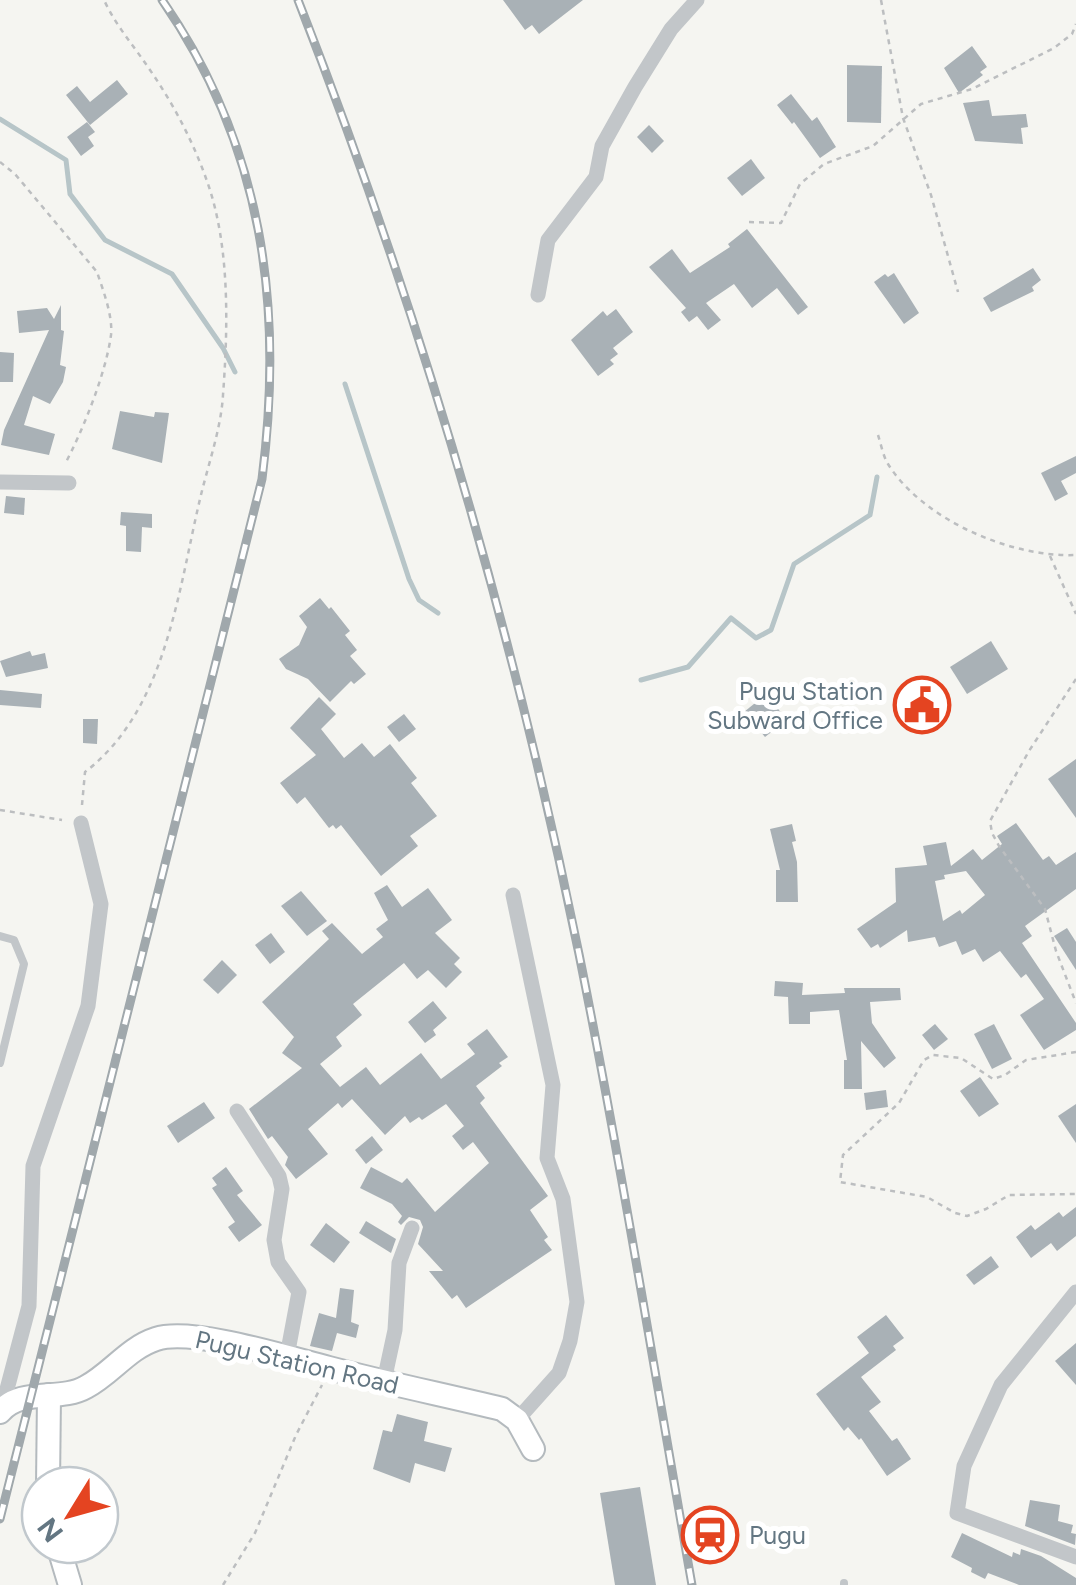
<svg xmlns="http://www.w3.org/2000/svg" width="1076" height="1585" font-family="Figtree,sans-serif">
  <style>
    .lines { fill: none; stroke-linecap: round; stroke-linejoin: round }
    .stream { stroke: #b7c5c8; stroke-width: 5 }
    .building { fill: #a9b1b6; fill-rule: evenodd }
    .secondary-casing { stroke: #b4babe; stroke-width: 26 }
    .path { stroke: #bcbec0; stroke-width: 2.5; stroke-dasharray: 5 5; stroke-linecap: butt }
    .lane { stroke: #c2c6c9; stroke-width: 8 }
    .street { stroke: #c2c6c9; stroke-width: 15 }
    .secondary { stroke: #fff; stroke-width: 22 }
    .rail-casing { stroke: #a0a8ac; stroke-width: 9 }
    .rail { stroke: #fff; stroke-width: 5; stroke-dasharray: 15; stroke-linecap: butt }
    .labels { text-anchor: middle; dominant-baseline: central; stroke-width: 10; stroke-linejoin: round; paint-order: stroke }
    .poi-label { font-size: 25px; fill: #637682; stroke: #fff; text-anchor: end }
    .street-label { font-size: 25px; fill: #637682; stroke: #fff }
  </style>
  <rect width="100%" height="100%" fill="#f5f5f1"/>
  <g class="lines">
    <g class="stream">
      <polyline points="0,119 66,160 70,194 105,240 172,274 223,348 235,372"/>
      <polyline points="345,384 409,579 419,600 438,613"/>
      <polyline points="641,680 688,667 731,618 756,638 771,630 794,564 870,515 877,477"/>
    </g>
  </g>
  <g class="building">
    <polygon points="503,0 583,0 539,34 532,25 525,30"/>
    <polygon points="972,46 987,67 980,72 983,75 959,93 944,68"/>
    <polygon points="847,65 882,66 881,123 847,122"/>
    <polygon points="117,80 128,94 90,125 66,95 77,86 90,102"/>
    <polygon points="791,94 812,121 817,117 836,147 820,158 794,122 792,124 777,105"/>
    <polygon points="989,100 992,116 1026,114 1028,127 1021,128 1023,144 975,141 963,103"/>
    <polygon points="87,122 95,132 88,137 94,146 81,156 67,137"/>
    <polygon points="649,125 664,141 652,153 637,137"/>
    <polygon points="751,159 765,178 742,196 727,178"/>
    <polygon points="747,229 808,307 798,315 777,288 752,308 734,284 706,303 721,320 708,330 697,316 689,322 681,312 686,308 649,267 672,249 690,273 730,247 728,244"/>
    <polygon points="1033,268 1041,280 1032,287 1034,291 991,312 983,298"/>
    <polygon points="894,273 919,313 904,324 874,282 885,274 888,277"/>
    <polygon points="61,305 61,330 64,331 60,365 66,367 63,382 50,404 33,396 24,425 55,434 49,455 1,445 4,430 49,330 19,333 17,311 47,308 54,319"/>
    <polygon points="616,309 633,332 613,348 618,354 610,360 614,364 598,376 571,340 603,311 607,316"/>
    <polygon points="0,352 14,353 13,382 0,382"/>
    <polygon points="120,411 154,417 155,412 169,413 162,463 112,449"/>
    <polygon points="1076,456 1076,473 1061,481 1068,494 1055,501 1041,473"/>
    <polygon points="6,496 25,498 24,515 4,513"/>
    <polygon points="121,512 152,514 152,528 142,527 141,552 126,551 126,526 120,525"/>
    <polygon points="320,598 329,609 331,607 350,631 345,635 357,650 350,656 366,674 354,684 351,681 330,702 308,679 286,669 279,659 299,645 307,627 299,616"/>
    <polygon points="991,641 1008,669 967,694 950,667"/>
    <polygon points="30,651 32,656 45,653 48,668 6,677 0,661"/>
    <polygon points="0,690 42,694 41,708 0,705"/>
    <polygon points="766,694 787,720 765,737 744,712"/>
    <polygon points="319,697 336,714 321,729 344,758 362,743 374,757 390,744 417,778 411,783 437,816 410,836 418,846 381,876 341,825 336,829 333,825 329,828 305,797 297,804 280,783 316,755 290,728"/>
    <polygon points="404,714 416,729 399,742 387,727"/>
    <polygon points="83,719 98,719 97,744 83,743"/>
    <polygon points="1076,759 1076,818 1048,779"/>
    <path d="M1016 823 1043 860 1049 856 1056 865 1076 852V889L1025 926 1032 936 1022 943 1076 1023V1030L1044 1050 1020 1015 1044 999 1026 974 1021 978 1000 951 983 962 975 949 962 955 956 941 939 947 935 937 908 942 907 930 880 948 878 944 871 948 857 929 896 902 895 868 927 865 923 846 946 842 951 866 973 849 982 860 1002 844 997 836ZM966 871 985 895 962 914 960 910 943 921 935 881 945 879 944 875Z"/>
    <polygon points="792,824 796,841 792,842 797,862 798,902 776,902 776,870 780,870 770,829"/>
    <polygon points="387,885 402,907 428,888 452,920 435,933 460,958 454,964 462,972 446,988 428,970 417,979 404,963 353,1004 362,1015 336,1037 342,1046 320,1064 340,1087 366,1067 380,1085 421,1053 441,1079 475,1054 467,1044 487,1029 508,1057 499,1063 502,1066 476,1086 485,1098 480,1103 548,1196 530,1210 548,1237 544,1240 552,1250 466,1308 457,1295 452,1299 429,1271 443,1271 418,1244 423,1227 420,1220 409,1217 401,1225 398,1222 402,1216 392,1204 360,1188 371,1167 402,1183 407,1178 435,1212 489,1163 473,1142 463,1150 452,1136 464,1126 446,1104 422,1120 419,1117 410,1123 405,1116 385,1135 352,1099 342,1108 338,1103 308,1129 328,1154 296,1179 285,1165 288,1157 272,1136 268,1139 249,1109 302,1068 282,1053 294,1037 262,1002 329,939 322,931 332,923 362,954 383,937 376,929 388,920 374,893"/>
    <polygon points="301,891 327,921 307,936 281,906"/>
    <polygon points="1067,928 1076,942 1076,970 1054,936"/>
    <polygon points="271,933 285,952 270,964 255,945"/>
    <polygon points="222,960 237,975 218,994 203,980"/>
    <polygon points="775,981 803,983 802,995 845,993 844,988 900,988 901,1000 870,1002 872,1023 896,1058 884,1068 861,1041 862,1089 844,1089 844,1060 847,1060 839,1010 810,1012 810,1024 789,1024 788,997 774,996"/>
    <polygon points="433,1001 447,1018 433,1030 436,1035 425,1043 408,1022"/>
    <polygon points="935,1024 948,1039 934,1050 922,1035"/>
    <polygon points="994,1024 1012,1059 992,1069 974,1034"/>
    <polygon points="980,1077 999,1104 979,1117 960,1091"/>
    <polygon points="886,1090 888,1107 866,1110 864,1093"/>
    <polygon points="204,1102 215,1118 178,1143 167,1126"/>
    <polygon points="1076,1104 1076,1143 1058,1116"/>
    <polygon points="372,1136 383,1150 366,1164 355,1150"/>
    <polygon points="226,1167 243,1191 237,1195 262,1225 239,1242 228,1227 235,1222 212,1188 217,1185 212,1178"/>
    <polygon points="1076,1207 1076,1236 1057,1251 1051,1243 1031,1258 1016,1237 1031,1225 1035,1230 1059,1212 1063,1217"/>
    <polygon points="366,1221 396,1239 391,1253 359,1233"/>
    <polygon points="326,1223 350,1242 334,1263 310,1245"/>
    <polygon points="991,1256 999,1267 974,1285 966,1275"/>
    <polygon points="340,1288 354,1290 351,1322 359,1325 356,1338 337,1333 332,1351 310,1346 319,1313 336,1318"/>
    <polygon points="886,1315 904,1338 893,1346 896,1350 861,1377 881,1402 869,1411 892,1441 897,1438 911,1459 887,1476 861,1438 859,1440 848,1427 844,1431 816,1394 869,1353 857,1337"/>
    <polygon points="1076,1343 1076,1385 1055,1361"/>
    <polygon points="397,1414 428,1422 424,1441 452,1448 445,1472 415,1463 410,1483 373,1469 383,1430 392,1432"/>
    <polygon points="640,1487 656,1585 615,1585 600,1493"/>
    <polygon points="1030,1500 1060,1505 1058,1521 1073,1525 1071,1533 1076,1534 1075,1545 1025,1526"/>
    <polygon points="962,1533 1012,1557 1013,1552 1020,1555 1021,1549 1041,1556 1076,1578 1076,1585 1019,1585 988,1573 985,1579 971,1572 972,1568 951,1557"/>
  </g>
  <g class="lines">
    <g class="secondary-casing">
      <g id="secondary">
        <path d="M0 1412C21 1387 60 1402 86 1387 111 1374 128 1348 156 1339 192 1327 289 1358 329 1368 386 1383 444 1395 502 1409L517 1420 533 1449"/>
        <polyline points="48,1485 49,1395"/>
        <polyline points="58,1545 70,1585"/>
      </g>
    </g>
    <g class="path">
      <polyline points="881,0 903,118 931,195 958,292"/>
      <path d="M0 162 15 174 97 272C103 290 113 316 111 335 106 373 83 430 65 464"/>
      <polyline points="749,222 781,223 800,184 824,164 873,146 921,104 972,89 1054,48 1072,34 1076,24"/>
      <path d="M878 435C881 444 883 456 888 464 923 520 1012 558 1076 555"/>
      <polyline points="1050,556 1076,614"/>
      <polyline points="1076,679 1029,751 990,821 992,833 999,846 1045,909 1056,951 1076,1003"/>
      <path d="M82 805 85 772C166 710 178 592 200 499 208 465 221 429 223 395 228 328 230 248 208 184 194 143 174 105 150 70 134 46 116 26 104 0"/>
      <polyline points="0,810 62,820"/>
      <polyline points="1076,1052 1026,1060 1005,1075 993,1079 961,1058 933,1055 924,1060 899,1103 843,1155 840,1182 927,1197 955,1213 967,1216 986,1209 1009,1195 1076,1194"/>
      <polyline points="223,1585 255,1533 296,1435 322,1385"/>
    </g>
    <g class="lane">
      <polyline points="0,936 14,940 24,964 0,1063"/>
      <polyline points="844,1583 844,1585"/>
    </g>
    <g class="street">
      <polyline points="538,295 548,240 596,177 602,146 635,87 671,29 697,0"/>
      <polyline points="0,482 69,483"/>
      <polyline points="513,895 553,1085 547,1158 563,1199 577,1302 570,1341 559,1373 517,1420"/>
      <polyline points="237,1111 279,1176 282,1189 274,1240 278,1262 299,1292 287,1356"/>
      <polyline points="1076,1292 1001,1385 964,1466 957,1513 1076,1557"/>
      <polyline points="384,1381 395,1330 399,1263 412,1228"/>
      <polyline points="2,1408 29,1306 33,1166 88,1006 101,904 81,823"/>
    </g>
    <use href="#secondary" class="secondary"/>
    <g class="rail-casing">
      <g id="rail">
        <path d="M298 0C419 309 513 629 579 954 621 1163 655 1375 692 1585"/>
        <path d="M0 1519 262 479C284 306 263 146 162 0"/>
      </g>
    </g>
    <use href="#rail" class="rail"/>
  </g>
  <defs>
    <g id="civic-ring" transform="scale(2.875)"><circle r="9.5" fill="#fff" stroke="#e44421" stroke-width="1.5"/><path d="M-.6-6.5H3V-4.5H.6V-3L4-1V1h2V6H-6V1h2V-1L-.6-3ZM-1.2 2.5V6h2.4V2.5Z" fill="#e44421"/></g>
    <g id="station-ring" transform="scale(2.875)"><circle r="9.5" fill="#fff" stroke="#e44421" stroke-width="1.5"/><path d="M-3-6H3Q5-6 5-4V2Q5 4 3 4L4.5 6H3L1.5 4h-3L-3 6H-4.5L-3 4Q-5 4-5 2V-4Q-5-6-3-6ZM-3.5-4v3h7v-3ZM-3.5 1v1.5H-2V1ZM2 1v1.5H3.5V1Z" fill="#e44421"/></g>
  </defs>
  <g fill-rule="evenodd">
    <use href="#civic-ring" x="922" y="705"/>
    <use href="#station-ring" x="710" y="1535"/>
  </g>
  <g class="labels">
    <g class="poi-label">
      <text x="883" y="691">Pugu Station<tspan x="883" dy="29">Subward Office</tspan></text>
      <text x="749" y="1535" text-anchor="start">Pugu</text>
    </g>
    <g class="street-label">
      <text transform="translate(297 1362) rotate(13)">Pugu Station Road</text>
    </g>
  </g>
  <g transform="translate(70 1515) rotate(233)"><circle r="48" fill="#ffffff" stroke="#c1c8cd" stroke-width="2.5"/>
  <path d="M0-8L18 38L0 25L-18 38Z" fill="#e44421"/>
  <text y="-15" font-size="28" font-weight="bold" text-anchor="middle" fill="#637682">N</text>
  </g>
</svg>
